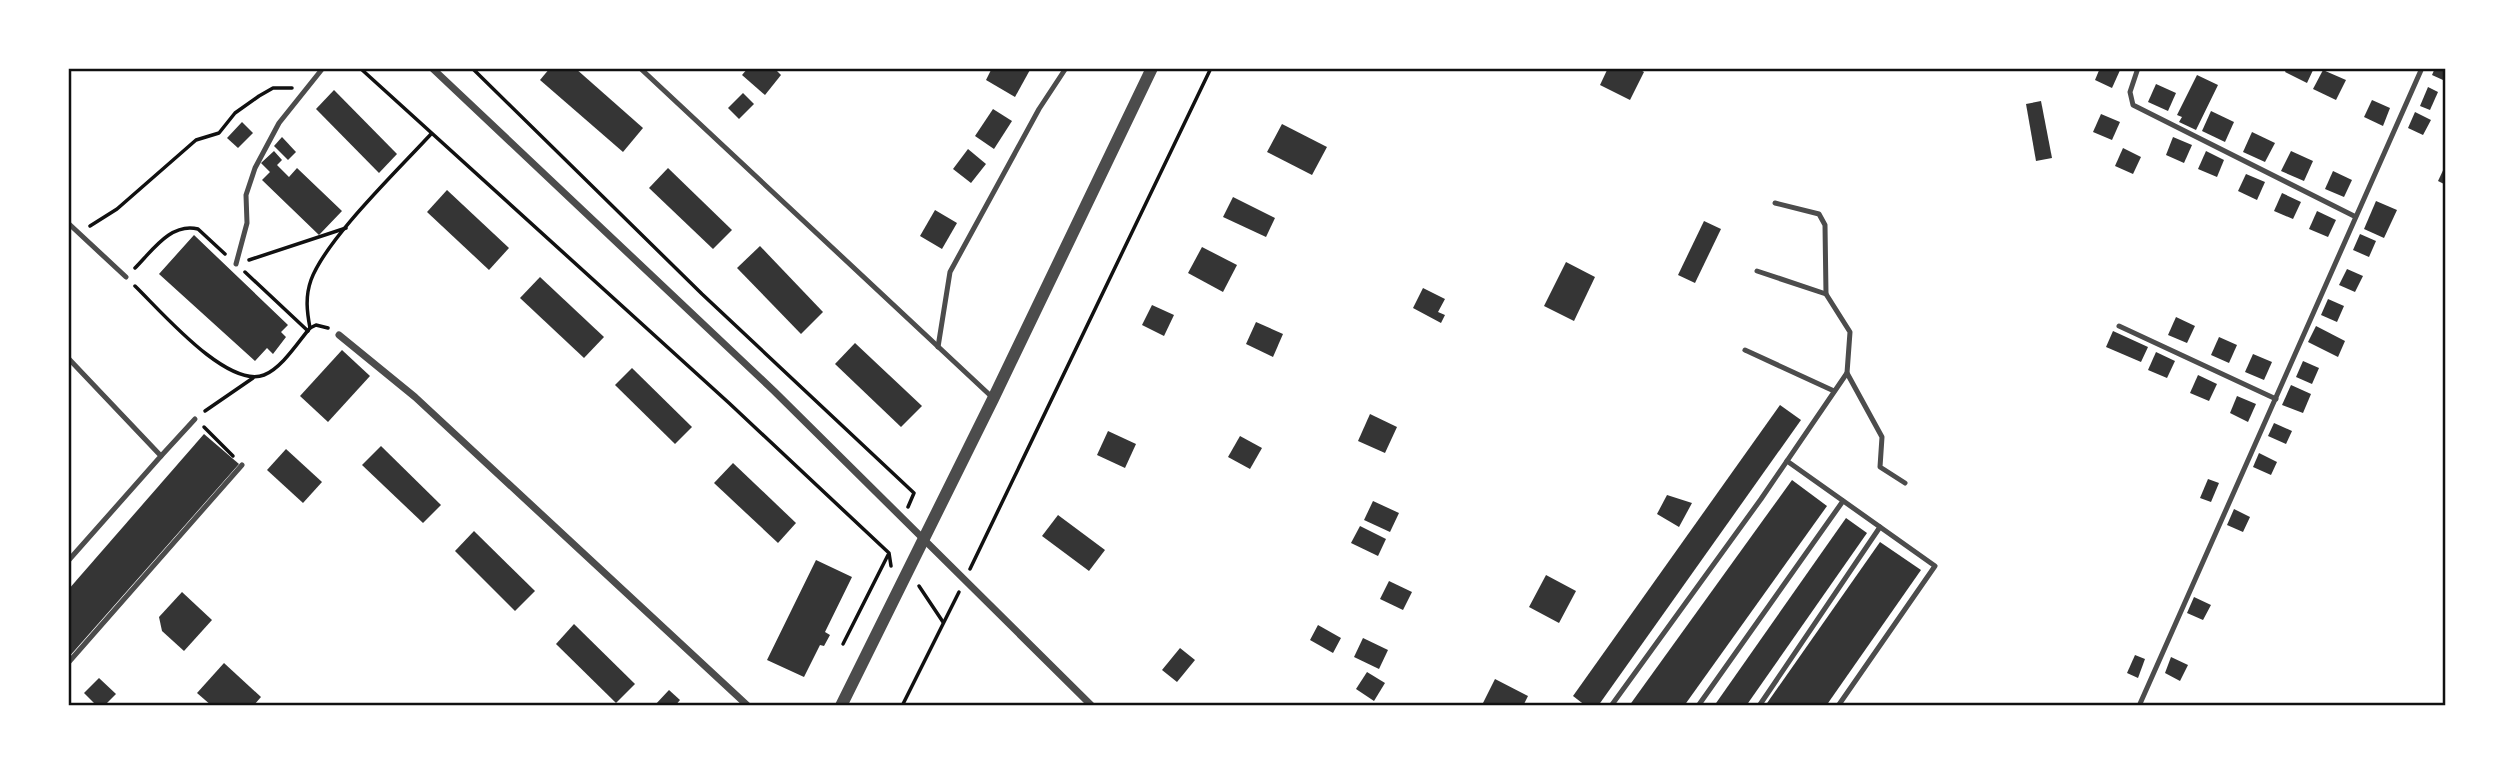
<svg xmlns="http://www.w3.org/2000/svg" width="2514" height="774" font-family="'Exo 2',sans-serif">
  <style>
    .building { fill: #353535 }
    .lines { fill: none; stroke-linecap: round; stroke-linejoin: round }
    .path { stroke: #111; stroke-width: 3.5 }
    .service { stroke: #4c4c4c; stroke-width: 5 }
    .minor { stroke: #4c4c4c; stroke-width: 7 }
    .tertiary { stroke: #4c4c4c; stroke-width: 12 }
    .neatline { fill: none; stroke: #111; stroke-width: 2.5 }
  </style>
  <rect width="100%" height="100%" fill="#fff"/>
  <g class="building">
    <polygon points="550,68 575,68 643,128 623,152 540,80"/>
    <polygon points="748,68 774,68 781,75 765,95 742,75"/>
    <polygon points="992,68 1031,68 1015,97 986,80"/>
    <polygon points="1608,68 1637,68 1644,72 1630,100 1600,85"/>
    <polygon points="2100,68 2121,68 2112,88 2095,80"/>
    <polygon points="2287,68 2314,68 2307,83 2285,72"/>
    <polygon points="2435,68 2446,68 2443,80 2432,75"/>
    <polygon points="2323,70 2346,80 2336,100 2313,89"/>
    <polygon points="2197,75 2218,85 2196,130 2179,122 2182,117 2177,115"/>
    <polygon points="2156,84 2176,93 2168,111 2148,102"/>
    <polygon points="2428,87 2438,92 2430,110 2420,106"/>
    <polygon points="334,90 397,154 379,173 316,109"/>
    <polygon points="743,93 754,104 739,119 728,108"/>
    <polygon points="2372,100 2390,108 2383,126 2364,117"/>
    <polygon points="2041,101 2052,158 2036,161 2026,104"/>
    <polygon points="993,109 1012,121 994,149 975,136"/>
    <polygon points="2211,111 2234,122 2225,142 2202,131"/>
    <polygon points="2415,112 2431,120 2423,135 2408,128"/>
    <polygon points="2101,114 2120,122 2112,140 2093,132"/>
    <polygon points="242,122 253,133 238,148 227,138"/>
    <polygon points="1282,124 1327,147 1312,175 1267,152"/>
    <polygon points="2252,132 2275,143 2265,162 2243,152"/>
    <polygon points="282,137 296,152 288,160 274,146"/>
    <polygon points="2173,137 2192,145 2184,163 2166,155"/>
    <polygon points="2123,148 2141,157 2133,174 2115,166"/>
    <polygon points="968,149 986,164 971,183 953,169"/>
    <polygon points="274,151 282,160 277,165 289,177 297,168 342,211 319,235 262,180 270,172 261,163"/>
    <polygon points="2206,151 2224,160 2217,177 2198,169"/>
    <polygon points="2291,151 2313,161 2304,181 2281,171"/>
    <polygon points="2446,164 2446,185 2438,181"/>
    <polygon points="668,168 732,230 713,249 649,188"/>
    <polygon points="2333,171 2352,180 2344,197 2325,189"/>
    <polygon points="2246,174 2265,182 2257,200 2238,191"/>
    <polygon points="447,190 509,248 489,270 427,212"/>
    <polygon points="2282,193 2301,202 2293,219 2274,211"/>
    <polygon points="1233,197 1275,218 1266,237 1223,217"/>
    <polygon points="2376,201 2397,210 2384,238 2364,229"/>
    <polygon points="935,210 957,223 942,249 920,236"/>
    <polygon points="2317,211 2336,220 2328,237 2309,229"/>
    <polygon points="1704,221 1721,229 1695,283 1678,275"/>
    <polygon points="2360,234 2376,241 2369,257 2353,250"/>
    <polygon points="194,235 288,325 281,332 286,337 273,354 267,348 255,361 159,274"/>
    <polygon points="760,246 823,312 801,334 737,268"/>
    <polygon points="1202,247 1237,265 1223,292 1188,273"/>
    <polygon points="1566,262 1595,277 1574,321 1544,306"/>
    <polygon points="2347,269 2363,276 2355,292 2339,285"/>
    <polygon points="540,277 604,337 584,358 520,298"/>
    <polygon points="1423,288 1445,299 1438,312 1445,315 1441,323 1413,308"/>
    <polygon points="2328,299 2344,306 2337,322 2321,315"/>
    <polygon points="1152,305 1174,315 1164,336 1142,325"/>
    <polygon points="2176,317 2195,326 2187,343 2168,335"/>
    <polygon points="1256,322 1283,334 1273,357 1246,344"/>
    <polygon points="2316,326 2345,341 2338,357 2308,342"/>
    <polygon points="2113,331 2148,347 2141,362 2106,347"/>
    <polygon points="2219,337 2237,345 2229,363 2211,355"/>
    <polygon points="855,343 922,406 901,427 835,364"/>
    <polygon points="342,350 370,376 328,422 300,396"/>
    <polygon points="2156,352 2175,361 2167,378 2148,370"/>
    <polygon points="2253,354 2272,362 2264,380 2245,372"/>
    <polygon points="2303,361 2319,368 2312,384 2296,377"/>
    <polygon points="632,368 692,427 675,444 615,385"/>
    <polygon points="2198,375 2217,384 2209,401 2190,393"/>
    <polygon points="2291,385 2311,394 2303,413 2282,405"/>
    <polygon points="2237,396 2256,404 2248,422 2230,413"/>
    <polygon points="1780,405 1801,420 1598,706 1586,706 1573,696"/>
    <polygon points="1370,414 1397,427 1385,453 1358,441"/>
    <polygon points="2274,423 2292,431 2286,444 2268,436"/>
    <polygon points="1108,431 1136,444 1125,468 1097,455"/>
    <polygon points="204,434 239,464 68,658 68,590"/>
    <polygon points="1240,436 1262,448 1250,469 1228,457"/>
    <polygon points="381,446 441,505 423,523 362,465"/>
    <polygon points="286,449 322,482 303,503 267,470"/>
    <polygon points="2259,453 2277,462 2271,475 2253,467"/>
    <polygon points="733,463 796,523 778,543 714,483"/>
    <polygon points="2208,479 2219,483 2211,502 2200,498"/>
    <polygon points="1792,480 1827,506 1684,706 1629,706"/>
    <polygon points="1667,495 1692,503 1679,527 1657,514"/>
    <polygon points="1373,501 1399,513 1390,532 1364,520"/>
    <polygon points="2234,509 2250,517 2243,532 2227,525"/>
    <polygon points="1058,515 1105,550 1089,571 1042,536"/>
    <polygon points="1846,518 1867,533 1746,706 1714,706"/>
    <polygon points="1360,526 1386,539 1378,556 1351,543"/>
    <polygon points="474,531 535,591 515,611 455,551"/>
    <polygon points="1880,542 1921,570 1826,706 1765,706"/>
    <polygon points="816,560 852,577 825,632 830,635 824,646 820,645 804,677 767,660"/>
    <polygon points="1546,575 1576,591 1559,623 1529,607"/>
    <polygon points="1389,581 1412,592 1403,610 1380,599"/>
    <polygon points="182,592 212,620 184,651 162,631 159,617"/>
    <polygon points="2194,597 2211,605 2203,620 2187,613"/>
    <polygon points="574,624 635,684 616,703 556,644"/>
    <polygon points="1318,625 1341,638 1333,653 1310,640"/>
    <polygon points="1363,638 1388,650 1379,669 1354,657"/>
    <polygon points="1180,648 1195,660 1177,682 1162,670"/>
    <polygon points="2135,655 2145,659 2138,678 2127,673"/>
    <polygon points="2171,657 2188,665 2180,681 2165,673"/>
    <polygon points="224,663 261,697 253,706 212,706 197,693"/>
    <polygon points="1367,672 1385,683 1374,701 1356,689"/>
    <polygon points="99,678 116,694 104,706 97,706 84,693"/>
    <polygon points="1495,679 1528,696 1523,706 1489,706 1483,703"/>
    <polygon points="669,690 680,700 675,706 654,706"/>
  </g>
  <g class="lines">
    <g class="path">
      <polyline points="360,68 729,403 889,553 891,566"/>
      <polyline points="472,68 702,294 914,493 908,507"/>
      <polyline points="90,226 117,209 196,140 219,133 235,113 259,96 273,88 292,88"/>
      <polyline points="249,260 346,228"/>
      <path d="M135 268C152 251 171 222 198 229L225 254"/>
      <polyline points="245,272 308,331"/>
      <path d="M135 286C160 310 227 389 264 375 282 368 298 342 310 328L316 325 328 328"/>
      <path d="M310 328C307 312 305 297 311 280 326 239 399 169 431 134"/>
      <polyline points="205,411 253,378"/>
      <polyline points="204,427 233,456"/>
      <polyline points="970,569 1211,68"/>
      <polyline points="919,586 943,622"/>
      <polyline points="843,644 888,555"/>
      <polyline points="902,706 959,592"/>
    </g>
    <g class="service">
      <polyline points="640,68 993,398"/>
      <polyline points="2138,68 2130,92 2133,105 2354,216"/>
      <polyline points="68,223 126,277"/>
      <polyline points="236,264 247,223 246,195 255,168 279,123 323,68"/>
      <polyline points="1757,271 1826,294"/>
      <polyline points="2119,326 2276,399"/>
      <polyline points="938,347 950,272 1039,109 1066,68"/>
      <polyline points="1745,350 1834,391"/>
      <polyline points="68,358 161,456 68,561"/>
      <polyline points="1847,373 1882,437 1880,467 1905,483"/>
      <polyline points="161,456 195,419"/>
      <polyline points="1787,461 1935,566 1838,706"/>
      <polyline points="68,663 242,465"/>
      <polyline points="1611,706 1761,499 1847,373 1850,332 1826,294 1825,225 1819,214 1775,203"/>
      <polyline points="1698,706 1843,501"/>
      <polyline points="1759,706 1880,527"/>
      <polyline points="2139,706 2422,68"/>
    </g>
    <g class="minor">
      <polyline points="432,68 774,391 1092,706"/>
      <polyline points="339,335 415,397 748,706"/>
    </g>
    <polyline class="tertiary" points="841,706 993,399 1152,68"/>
  </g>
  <rect width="2514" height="774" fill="none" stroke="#ffffff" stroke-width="140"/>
  <rect x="70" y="70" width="2374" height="634" class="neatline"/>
</svg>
